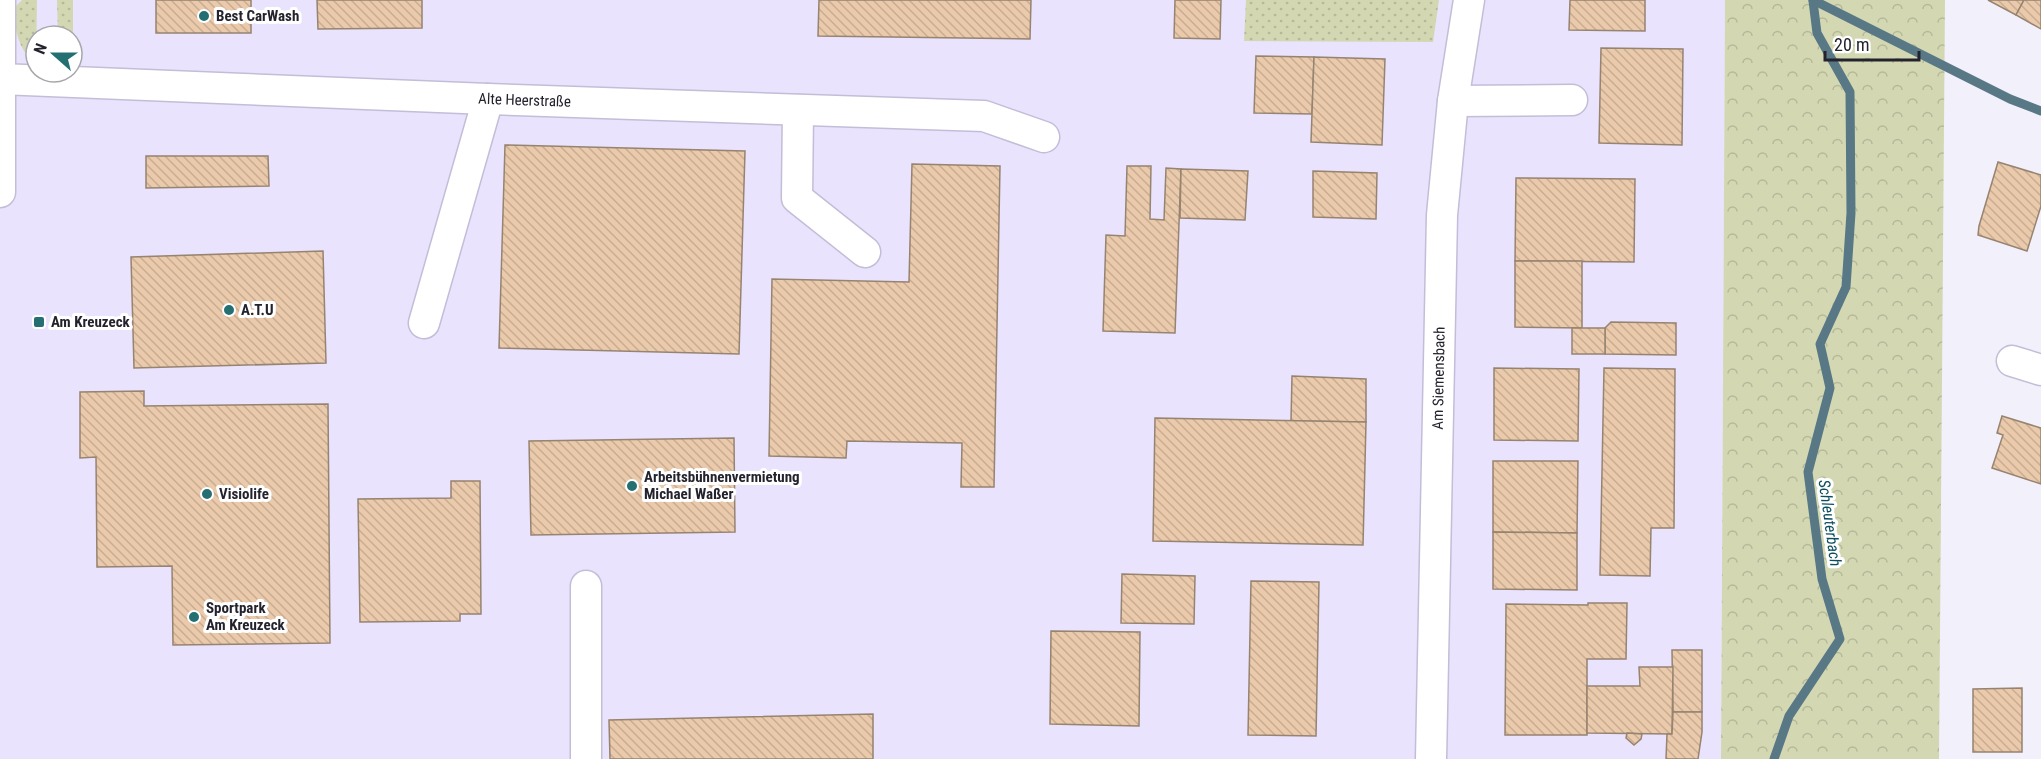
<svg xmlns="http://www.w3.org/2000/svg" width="2041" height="759" font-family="'Roboto Condensed',sans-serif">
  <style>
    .built { fill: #e9e3fe; fill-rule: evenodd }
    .grass { fill: url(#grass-dots) }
    .forest { fill: url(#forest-crowns) }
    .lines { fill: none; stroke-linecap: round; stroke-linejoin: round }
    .stream { stroke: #587886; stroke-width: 9 }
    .building { fill: url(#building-back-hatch); stroke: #968370; stroke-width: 1.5 }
    .minor-casing { stroke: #c4bdd7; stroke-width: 33 }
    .minor { stroke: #fff; stroke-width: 30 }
    .poi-dot { fill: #236f71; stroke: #fff; stroke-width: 2 }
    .labels { text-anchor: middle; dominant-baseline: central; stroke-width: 6; stroke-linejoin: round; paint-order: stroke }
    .poi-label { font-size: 15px; font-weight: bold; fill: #24222c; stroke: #fff; text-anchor: start }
    .street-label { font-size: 15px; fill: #24222c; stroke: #fff }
    .water-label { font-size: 16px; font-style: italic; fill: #0b4e60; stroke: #fff }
  </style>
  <defs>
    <pattern id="grass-dots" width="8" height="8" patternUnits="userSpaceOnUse" patternTransform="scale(1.5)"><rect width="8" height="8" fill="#d3d8b2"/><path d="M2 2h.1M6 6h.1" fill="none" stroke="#b5b999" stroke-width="1.8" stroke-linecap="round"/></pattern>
    <pattern id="forest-crowns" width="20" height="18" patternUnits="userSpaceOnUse" patternTransform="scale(1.5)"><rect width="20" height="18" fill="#d3d8b2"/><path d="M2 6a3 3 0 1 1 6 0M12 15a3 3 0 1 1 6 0" fill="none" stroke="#b5b999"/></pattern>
    <pattern id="building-back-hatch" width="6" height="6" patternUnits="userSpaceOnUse" patternTransform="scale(1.5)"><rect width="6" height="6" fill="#eacaab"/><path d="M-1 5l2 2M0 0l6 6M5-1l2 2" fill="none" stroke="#c9ad93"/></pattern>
  </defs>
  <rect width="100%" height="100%" fill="#f2f0fb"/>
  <path class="built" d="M0 0H1725L1721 759H0ZM36 36H72V72H36Z"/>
  <g class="grass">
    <path d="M22 0H37L36 64C18 50 15 30 13 9Z"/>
    <polygon points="57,0 73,0 73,51 72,36 58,36"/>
    <polygon points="1246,0 1439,0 1433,42 1244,41"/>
  </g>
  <polygon class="forest" points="1725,0 1945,0 1939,759 1721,759"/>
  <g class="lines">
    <g class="stream">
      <polyline points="1813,0 2010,99 2041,111"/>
      <polyline points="1774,759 1789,716 1840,639 1822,579 1808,472 1830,388 1820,344 1846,287 1851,213 1850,92 1817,33 1813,1"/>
    </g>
  </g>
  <g class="building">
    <rect x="156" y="0" width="95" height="33"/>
    <polygon points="317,0 422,0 422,28 318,29"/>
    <polygon points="819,0 1031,0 1030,39 818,36"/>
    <polygon points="1175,0 1221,0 1220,39 1174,38"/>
    <polygon points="1570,0 1645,0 1645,31 1569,30"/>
    <polygon points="1988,0 2024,0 2016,15"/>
    <polygon points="2024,0 2041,0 2041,29 2016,15"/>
    <polygon points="1601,48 1683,49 1682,145 1599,143"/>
    <polygon points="1256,56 1314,57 1312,114 1254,113"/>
    <polygon points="1314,57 1385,59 1382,145 1311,142"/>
    <polygon points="505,145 745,151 739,354 499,348"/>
    <polygon points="146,156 268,156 269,186 146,188"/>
    <polygon points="1998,162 2041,175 2041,206 2027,251 1978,235 1979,226"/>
    <polygon points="912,164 1000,166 994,487 961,487 962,443 847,441 846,458 769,456 772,279 909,282"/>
    <polygon points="1127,166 1151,166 1150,219 1164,220 1166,168 1181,169 1175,333 1103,331 1106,235 1125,236"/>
    <polygon points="1181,169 1248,171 1245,220 1180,218"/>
    <polygon points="1313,171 1377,173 1376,219 1313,217"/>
    <polygon points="1516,178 1635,179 1634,262 1515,261"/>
    <polygon points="323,251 326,363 134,368 131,257"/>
    <polygon points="1515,261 1582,261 1582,328 1515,327"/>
    <polygon points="1611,322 1676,323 1676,355 1605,354 1605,328"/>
    <rect x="1572" y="328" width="33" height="26"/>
    <polygon points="1494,368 1579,369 1578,441 1494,440"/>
    <polygon points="1604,368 1675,369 1674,528 1651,528 1650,576 1600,575"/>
    <polygon points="1292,376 1366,379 1366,422 1291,421"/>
    <polygon points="144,391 144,406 328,404 330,643 173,645 172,566 97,567 96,457 80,458 80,392"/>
    <polygon points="2002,416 2041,428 2041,484 1992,468 2003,435 1997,433"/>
    <polygon points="1155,418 1366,422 1363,545 1153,541"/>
    <polygon points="734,438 735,532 531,535 529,441"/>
    <polygon points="1493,461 1578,461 1577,533 1493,532"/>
    <polygon points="451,481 480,481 481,614 460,614 460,621 360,622 358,499 451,498"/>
    <polygon points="1493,532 1577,533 1577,590 1493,589"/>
    <polygon points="1122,574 1195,576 1194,624 1121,623"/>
    <polygon points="1251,581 1319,582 1316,736 1248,735"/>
    <polygon points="1588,603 1627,603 1626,659 1587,659 1587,735 1505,735 1506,604 1588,605"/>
    <polygon points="1051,631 1140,632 1139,726 1050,724"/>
    <polygon points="1672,650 1702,650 1702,712 1673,712"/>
    <polygon points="1639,667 1673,667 1672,734 1587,733 1587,686 1640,686"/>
    <polygon points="2022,688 2022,752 1973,752 1973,689"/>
    <polygon points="1673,712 1702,712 1702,732 1698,759 1666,759 1667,734 1672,734"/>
    <polygon points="873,714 873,759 610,759 609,720"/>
    <polygon points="1627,733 1642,734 1641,739 1634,745 1626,738"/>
  </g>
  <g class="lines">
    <g class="minor-casing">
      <g id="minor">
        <path id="s1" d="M0 79 488 99 984 116 1044 137"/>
        <polyline points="1453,101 1572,100"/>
        <polyline points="798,110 797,198 865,252"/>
        <polyline points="0,192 0,0"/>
        <polyline points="424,323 488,99"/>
        <polyline points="2012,361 2041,370"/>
        <polyline points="586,586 586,759"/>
        <path id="s2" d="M1431 759 1442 215 1453 101 1469 0"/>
      </g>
    </g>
    <use href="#minor" class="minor"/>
  </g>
  <g class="poi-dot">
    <circle cx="204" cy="16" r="6"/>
    <circle cx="229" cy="310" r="6"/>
    <rect x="33" y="316" width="12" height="12" rx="3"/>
    <circle cx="632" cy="486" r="6"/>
    <circle cx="207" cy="494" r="6"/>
    <circle cx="194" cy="617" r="6"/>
  </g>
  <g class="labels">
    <g class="poi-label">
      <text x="216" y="16">Best CarWash</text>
      <text x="241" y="310">A.T.U</text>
      <text x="51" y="322">Am Kreuzeck</text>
      <text x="644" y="477">Arbeitsbühnenvermietung<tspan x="644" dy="17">Michael Waßer</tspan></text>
      <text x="219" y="494">Visiolife</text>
      <text x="206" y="608">Sportpark<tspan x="206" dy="17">Am Kreuzeck</tspan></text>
    </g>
    <g class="street-label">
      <text stroke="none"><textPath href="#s1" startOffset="525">Alte Heerstraße</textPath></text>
      <text stroke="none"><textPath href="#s2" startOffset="381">Am Siemensbach</textPath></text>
    </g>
    <g class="water-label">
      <text transform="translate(1830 523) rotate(82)">Schleuterbach</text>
    </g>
  </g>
  <g transform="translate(54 54) rotate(291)"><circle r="28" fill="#ffffff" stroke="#a7a7ab" stroke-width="1.5"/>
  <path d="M0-4.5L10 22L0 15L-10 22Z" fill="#236f71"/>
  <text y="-9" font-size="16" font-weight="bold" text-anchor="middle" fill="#24222c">N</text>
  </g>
  <path d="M1825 51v9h94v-9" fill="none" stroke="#24222c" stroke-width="3"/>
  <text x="1834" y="51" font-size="18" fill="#24222c" stroke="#ffffff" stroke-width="4.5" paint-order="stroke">20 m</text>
</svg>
